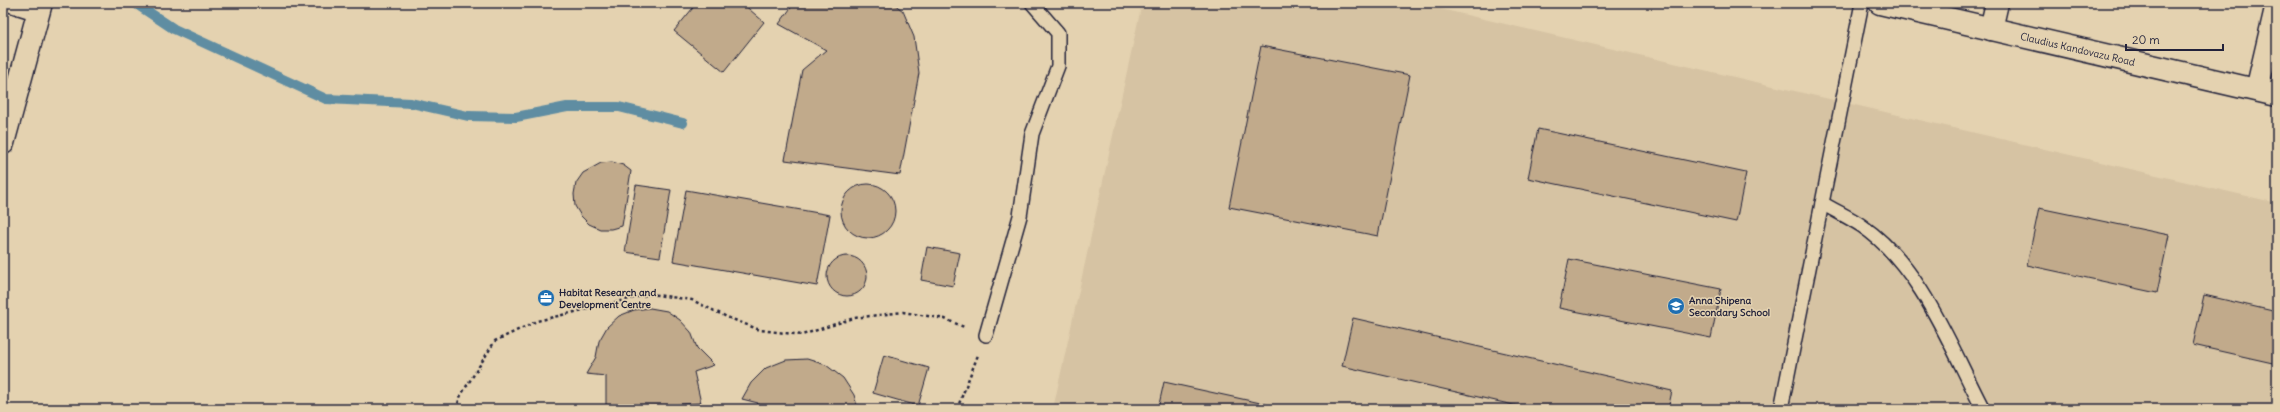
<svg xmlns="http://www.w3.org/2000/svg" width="2280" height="412" font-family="Delius,sans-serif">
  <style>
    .built { fill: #d6c3a3 }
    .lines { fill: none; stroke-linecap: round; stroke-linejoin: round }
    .stream { stroke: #5f8da2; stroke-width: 10 }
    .building { fill: #c1aa8b; stroke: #22223b }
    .lane-casing { stroke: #22223b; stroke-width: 16 }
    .street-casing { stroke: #22223b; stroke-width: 25 }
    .secondary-casing { stroke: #22223b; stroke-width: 25 }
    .path { stroke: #22223b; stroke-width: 2.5; stroke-dasharray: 3 3; stroke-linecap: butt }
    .lane { stroke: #e4d2b0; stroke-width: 13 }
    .street { stroke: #e4d2b0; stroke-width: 22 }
    .secondary { stroke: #e4d2b0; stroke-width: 22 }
    .labels { text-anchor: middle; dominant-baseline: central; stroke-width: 3; stroke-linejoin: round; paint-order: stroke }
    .street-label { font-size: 10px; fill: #22223b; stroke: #e4d2b0 }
    .poi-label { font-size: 10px; font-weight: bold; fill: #22223b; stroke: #e4d2b0; text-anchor: start }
  </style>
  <rect width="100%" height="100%" fill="#e4d2b0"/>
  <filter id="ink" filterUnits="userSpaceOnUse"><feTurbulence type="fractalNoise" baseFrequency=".025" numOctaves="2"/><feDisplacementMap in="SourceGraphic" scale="8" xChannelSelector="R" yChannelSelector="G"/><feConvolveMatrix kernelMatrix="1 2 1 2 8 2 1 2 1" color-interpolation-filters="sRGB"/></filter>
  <g filter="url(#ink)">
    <polygon class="built" points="1142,3 1415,3 2277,203 2277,409 1053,409"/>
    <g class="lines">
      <polyline class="stream" points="135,3 174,29 326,99 411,103 468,116 516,117 567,107 619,107 683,123"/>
    </g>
    <g class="building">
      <polygon points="697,3 742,3 764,22 724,72 674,31"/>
      <polygon points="791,3 893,3 903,11 914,37 919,73 900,175 785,160 802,70 826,50 779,24 793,5"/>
      <polygon points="1261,46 1410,75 1378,236 1229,207"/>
      <polygon points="1538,129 1746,173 1736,222 1528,178"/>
      <polygon points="612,162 623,165 631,171 622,226 611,229 600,229 589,224 581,216 575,206 574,194 576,183 583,173 601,163"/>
      <circle cx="868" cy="211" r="27"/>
      <polygon points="636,185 671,190 660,257 625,252"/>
      <polygon points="686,190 830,215 817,286 673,261"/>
      <polygon points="2039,208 2169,235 2157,293 2027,265"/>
      <polygon points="927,247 960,253 953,286 921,280"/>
      <circle cx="847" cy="276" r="20"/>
      <polygon points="1569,259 1721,289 1711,338 1559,308"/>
      <polygon points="2204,295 2277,312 2277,364 2193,345"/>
      <polygon points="650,308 667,311 680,320 691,332 697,348 714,365 694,372 701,403 606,409 606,376 586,374 596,357 599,341 607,327 619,316 634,310"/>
      <polygon points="1353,318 1672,391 1668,409 1531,409 1342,366"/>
      <polygon points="884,355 929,368 918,406 873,393"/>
      <polygon points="807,359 826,365 843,378 854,395 858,409 755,409 758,403 742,399 751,383 766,368 786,360"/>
      <polygon points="1164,382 1288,409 1158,409"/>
    </g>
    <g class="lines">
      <g class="lane-casing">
        <g id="lane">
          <polyline points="3,3 38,14"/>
          <path d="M1862 3 1822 203C1835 211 1849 217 1862 226 1921 266 1951 348 1983 409"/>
          <polyline points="986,335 1020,216 1032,134 1058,66 1058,33 1032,3"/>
          <polyline points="1781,409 1822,203"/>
        </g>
      </g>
      <g class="street-casing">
        <g id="street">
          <polyline points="1991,29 1997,3"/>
          <polyline points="2257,90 2277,4"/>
        </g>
      </g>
      <g class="secondary-casing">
        <g id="secondary">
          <path id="s1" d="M1880 3 2277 95"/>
          <polyline points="3,143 41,3"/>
        </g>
      </g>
      <g class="path">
        <polyline points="456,409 461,395 495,341 537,321 650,294 692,300 727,317 760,330 802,335 854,318 903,312 945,319 964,327"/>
        <polyline points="957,409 978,355"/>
      </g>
      <use href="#lane" class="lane"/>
      <use href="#street" class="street"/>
      <use href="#secondary" class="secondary"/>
    </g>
  </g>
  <defs>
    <g id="office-disc" transform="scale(0.9)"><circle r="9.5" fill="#1f6fb2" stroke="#e4d2b0"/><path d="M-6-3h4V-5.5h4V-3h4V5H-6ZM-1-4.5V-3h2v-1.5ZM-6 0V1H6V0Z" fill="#fff"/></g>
    <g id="school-disc" transform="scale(0.9)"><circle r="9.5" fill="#1f6fb2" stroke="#e4d2b0"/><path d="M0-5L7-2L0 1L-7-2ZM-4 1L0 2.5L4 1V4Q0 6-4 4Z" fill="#fff"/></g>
  </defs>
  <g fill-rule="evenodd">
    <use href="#office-disc" x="546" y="298"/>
    <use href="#school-disc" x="1676" y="306"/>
  </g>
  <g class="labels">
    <g class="street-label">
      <text stroke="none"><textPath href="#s1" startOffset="203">Claudius Kandovazu Road</textPath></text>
    </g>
    <g class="poi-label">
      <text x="559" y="292">Habitat Research and<tspan x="559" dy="12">Development Centre</tspan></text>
      <text x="1689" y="300">Anna Shipena<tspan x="1689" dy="12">Secondary School</tspan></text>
    </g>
  </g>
  <rect width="2280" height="412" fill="none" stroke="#e4d2b0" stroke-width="16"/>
  <rect x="8" y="8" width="2264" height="396" fill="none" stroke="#22223b" stroke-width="1.5" filter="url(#ink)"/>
  <path d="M2126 44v6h97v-6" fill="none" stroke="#22223b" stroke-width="2"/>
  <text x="2132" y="44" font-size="12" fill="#22223b" stroke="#e4d2b0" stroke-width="3" paint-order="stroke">20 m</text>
</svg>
